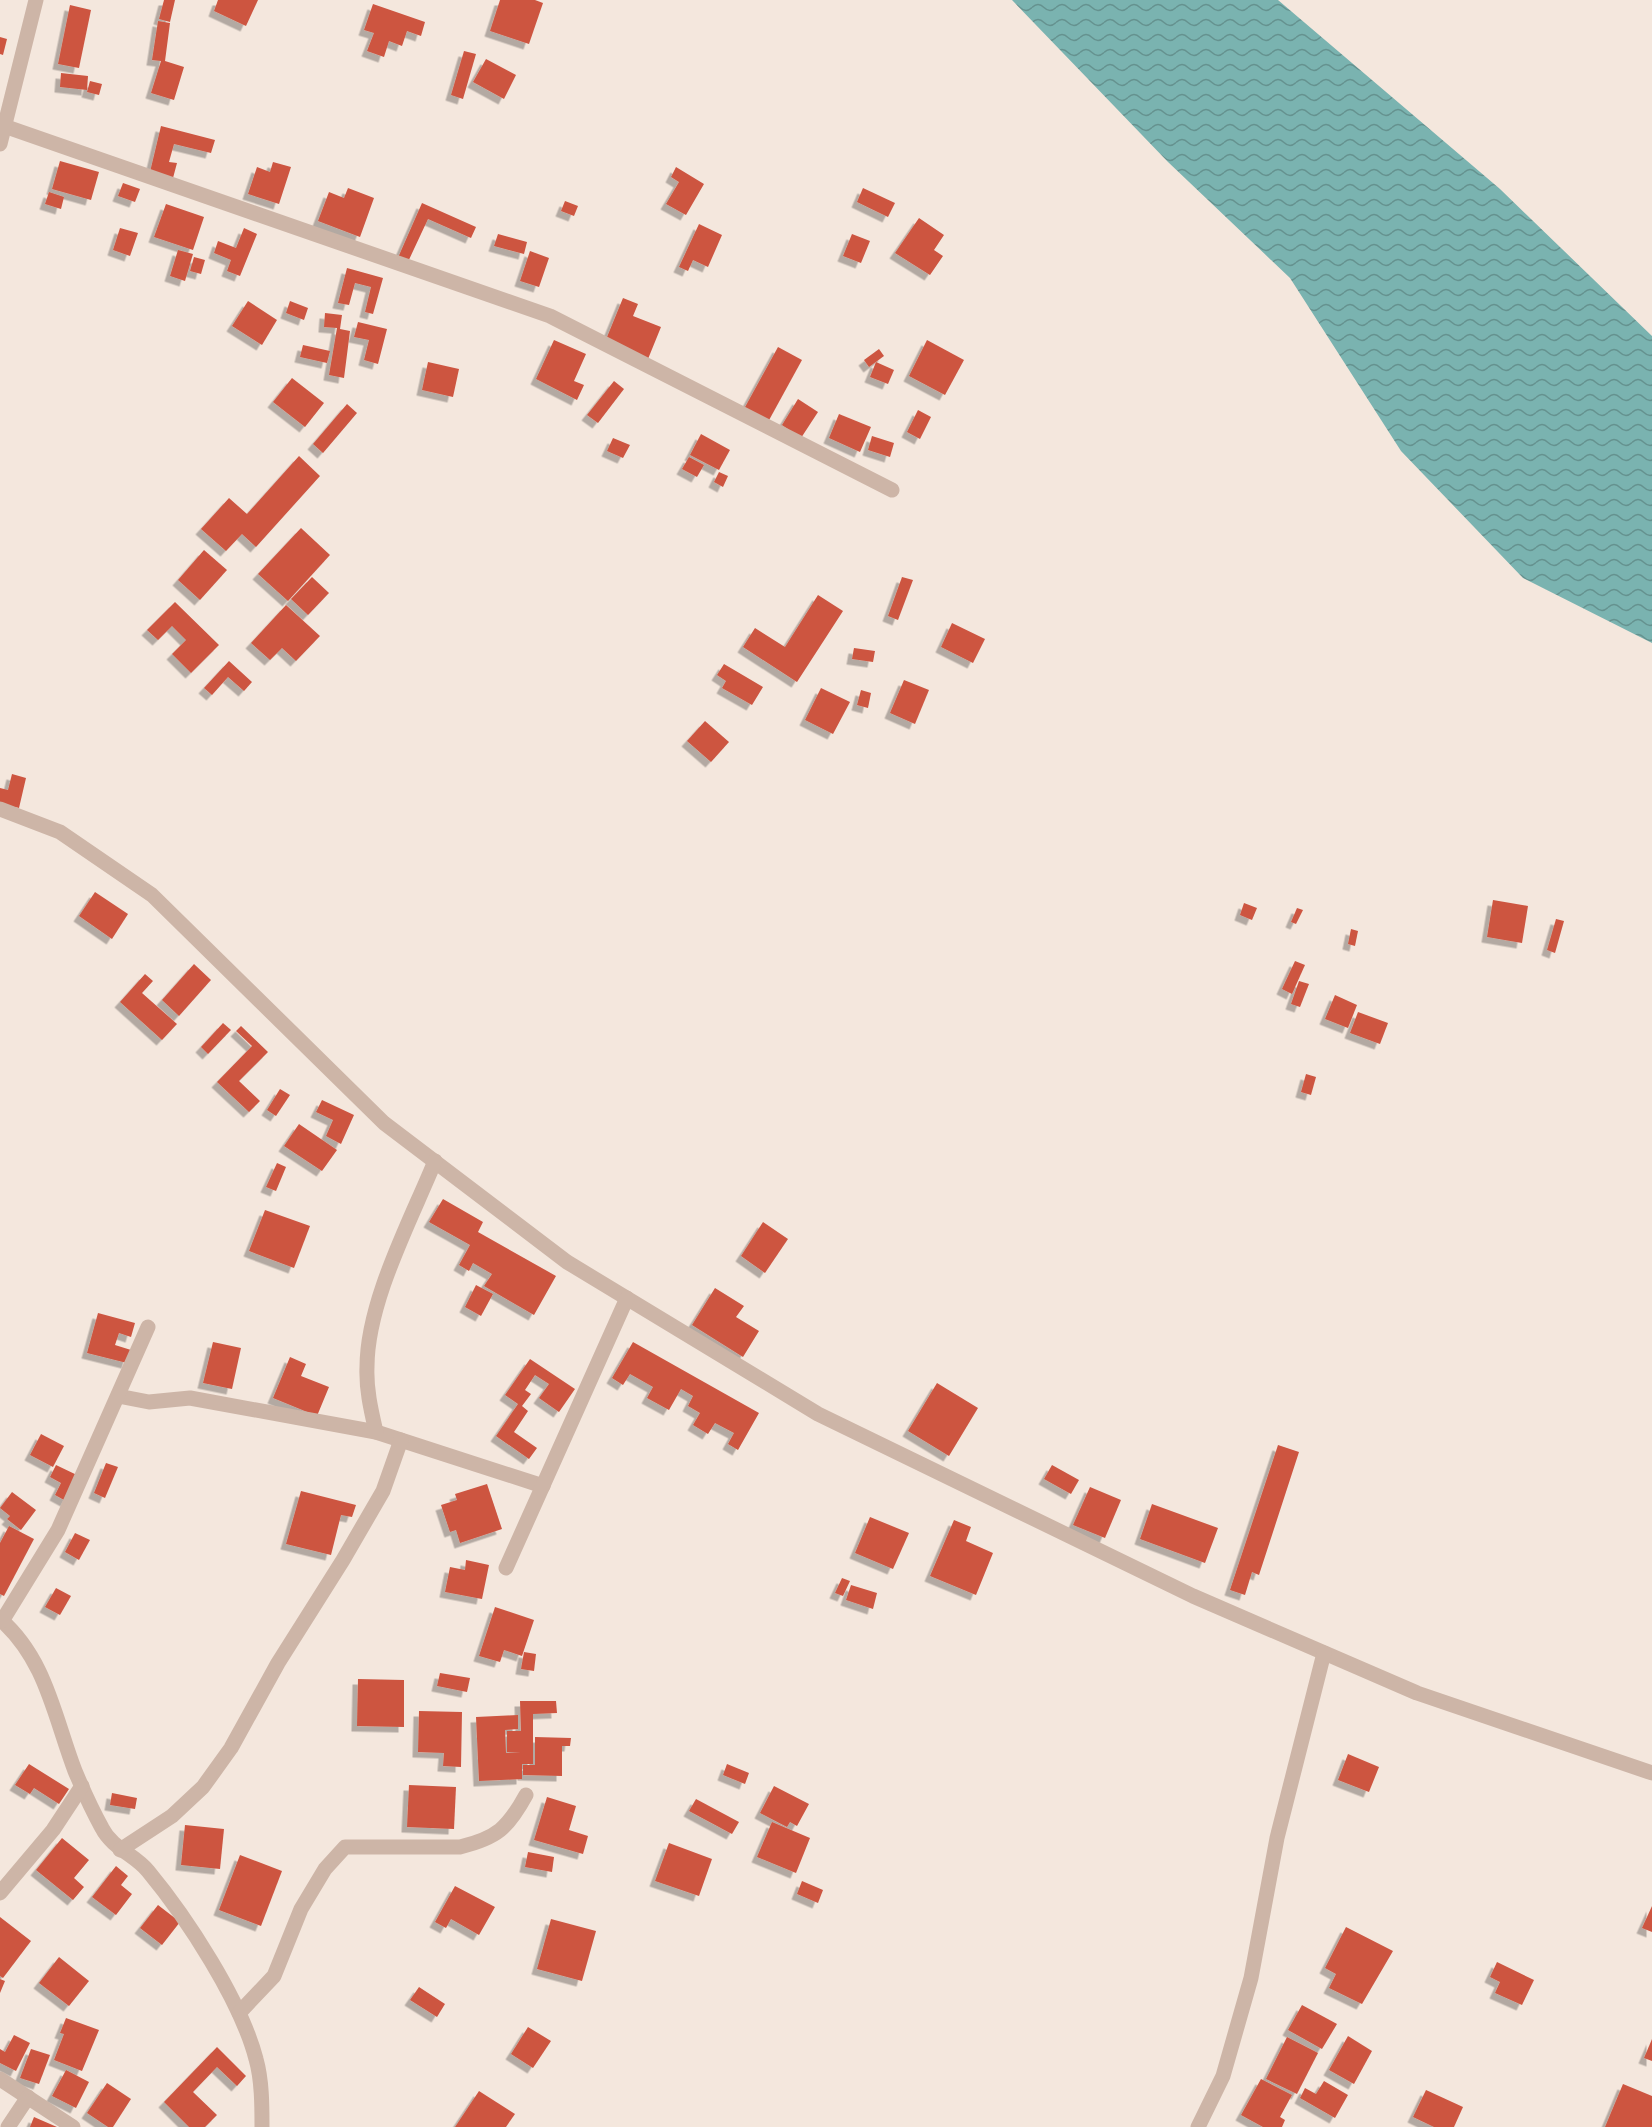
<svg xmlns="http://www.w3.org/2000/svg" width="1652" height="2127" font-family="'Noto Sans',sans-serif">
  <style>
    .water { fill: url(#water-waves) }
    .building { fill: #cd5541; filter: url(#shadow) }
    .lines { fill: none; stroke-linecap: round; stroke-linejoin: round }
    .minor { stroke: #cdb5a7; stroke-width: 15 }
  </style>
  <defs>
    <pattern id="water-waves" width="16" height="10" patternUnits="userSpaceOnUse" patternTransform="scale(1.5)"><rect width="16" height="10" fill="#7ab3b0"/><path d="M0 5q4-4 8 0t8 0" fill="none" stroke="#65928f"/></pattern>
    <filter id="shadow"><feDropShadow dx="-5.5" dy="5.5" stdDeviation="0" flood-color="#0004"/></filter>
  </defs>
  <rect width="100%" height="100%" fill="#f4e7dd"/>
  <polygon class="water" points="1012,0 1278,0 1500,189 1652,336 1652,643 1523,578 1401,451 1290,278 1168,162"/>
  <g class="building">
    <polygon points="164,0 175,0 170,22 159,19"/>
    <polygon points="218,0 258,0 246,26 214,11"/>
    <polygon points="500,0 535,0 543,3 529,44 490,31"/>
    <polygon points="373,4 425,22 421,36 407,31 402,46 389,41 384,57 367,51 374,33 364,30"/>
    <polygon points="70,5 91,10 79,68 58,64"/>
    <polygon points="158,21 170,23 165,61 184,67 174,100 151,93 161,61 152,60"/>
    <polygon points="0,37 7,39 3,55 0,54"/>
    <polygon points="464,51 476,54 463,99 451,95"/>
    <polygon points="486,59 516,75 504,99 473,82"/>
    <polygon points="61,73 88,76 87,90 60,87"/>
    <polygon points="90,81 102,84 99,95 87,92"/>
    <polygon points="161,126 215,140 211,153 174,144 169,162 177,163 173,178 150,172"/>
    <polygon points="60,161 99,172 91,200 52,189"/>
    <polygon points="273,162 291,167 279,204 248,194 257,167 270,172"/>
    <polygon points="676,167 704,184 686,215 666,204 679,182 671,177"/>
    <polygon points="123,183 140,189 135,202 118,196"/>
    <polygon points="348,188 374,198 360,237 318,221 329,192 344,198"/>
    <polygon points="863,188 895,203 888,217 857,202"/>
    <polygon points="49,192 64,197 61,209 45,204"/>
    <polygon points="565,201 578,206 574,216 561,211"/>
    <polygon points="422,203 476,227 471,238 428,219 407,264 397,260"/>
    <polygon points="166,204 204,217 193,250 154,237"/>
    <polygon points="919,218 944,235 934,250 943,256 930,275 895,253"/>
    <polygon points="699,224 722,235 708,267 693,260 688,271 679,267"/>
    <polygon points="120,228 138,233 130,256 113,250"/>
    <polygon points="244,228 257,234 240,276 227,271 231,260 214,253 218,241 236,248"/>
    <polygon points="498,234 527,242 524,254 494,246"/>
    <polygon points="852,234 870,241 861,263 843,256"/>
    <polygon points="178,250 193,254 185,281 170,276"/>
    <polygon points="530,251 549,258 539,287 520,281"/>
    <polygon points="194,257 205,260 201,274 190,271"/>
    <polygon points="347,268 383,278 373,314 365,312 371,287 355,283 349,305 338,303"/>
    <polygon points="623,298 638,304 633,316 661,327 648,359 605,342"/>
    <polygon points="248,301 277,320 262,345 232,326"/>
    <polygon points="290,301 308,308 304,320 286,313"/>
    <polygon points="325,313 342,315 340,329 350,331 344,378 329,375 337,328 324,327"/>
    <polygon points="358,322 387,329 378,364 364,360 369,340 354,337"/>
    <polygon points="554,340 586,354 574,381 584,385 577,400 536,379"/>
    <polygon points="927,340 964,360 945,395 909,376"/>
    <polygon points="303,345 330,351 327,363 300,357"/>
    <polygon points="778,347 802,360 768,422 744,409"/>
    <polygon points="879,349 884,356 869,367 864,360"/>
    <polygon points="428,362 459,369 453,397 422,390"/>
    <polygon points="876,362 894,370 888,384 870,377"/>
    <polygon points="292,378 324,403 305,427 273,402"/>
    <polygon points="614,381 624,389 598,423 587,415"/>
    <polygon points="798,399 818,412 801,438 782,425"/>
    <polygon points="347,404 357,413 323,453 313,444"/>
    <polygon points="918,410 931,417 920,439 907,432"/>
    <polygon points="839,414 871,427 860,452 829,438"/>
    <polygon points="701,434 730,450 719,470 690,455"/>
    <polygon points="872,436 894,443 890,457 868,450"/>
    <polygon points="613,438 630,445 623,458 607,451"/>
    <polygon points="299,456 320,476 256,547 242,534 226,551 201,529 229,498 247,514"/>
    <polygon points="689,457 704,465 697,477 682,469"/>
    <polygon points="719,472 728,476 723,487 714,482"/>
    <polygon points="301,528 330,555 288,601 258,574"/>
    <polygon points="204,550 227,570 200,600 178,580"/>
    <polygon points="312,577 329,593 308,615 291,599"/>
    <polygon points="902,577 913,580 898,620 888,616"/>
    <polygon points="818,595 843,611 797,682 743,647 755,628 785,647"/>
    <polygon points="175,602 219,645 191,673 172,654 186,640 172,626 158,640 147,630"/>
    <polygon points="286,605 320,636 296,661 282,648 270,660 251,643"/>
    <polygon points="952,623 985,639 973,663 941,647"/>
    <polygon points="854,648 875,651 873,662 852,659"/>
    <polygon points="229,661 252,682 244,691 228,677 212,695 204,688"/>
    <polygon points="724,664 763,687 752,705 722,688 726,681 717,675"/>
    <polygon points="904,680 929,690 915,724 890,713"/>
    <polygon points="821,688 850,702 833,734 805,720"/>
    <polygon points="861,690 871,693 868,708 857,705"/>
    <polygon points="705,721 729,742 711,762 687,741"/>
    <polygon points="12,774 26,778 19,808 0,804 0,788 8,790"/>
    <polygon points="95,892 128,914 112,939 79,916"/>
    <polygon points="1493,900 1528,906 1522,943 1487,937"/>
    <polygon points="1244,903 1257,908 1252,920 1240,915"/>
    <polygon points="1297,908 1303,910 1296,924 1291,922"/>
    <polygon points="1556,919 1564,921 1555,953 1547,950"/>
    <polygon points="1351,929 1358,931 1355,946 1348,944"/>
    <polygon points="1295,961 1305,965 1292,994 1282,989"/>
    <polygon points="194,964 211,980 179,1016 162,1000"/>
    <polygon points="145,974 153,981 142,993 177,1024 162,1040 120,1002"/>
    <polygon points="1299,981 1309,984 1300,1007 1291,1004"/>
    <polygon points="1335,995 1357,1005 1348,1028 1325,1019"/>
    <polygon points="1358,1012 1388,1023 1380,1044 1350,1033"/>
    <polygon points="223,1023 231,1030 208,1054 201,1047"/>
    <polygon points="241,1026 268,1052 239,1081 260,1101 249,1112 217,1082 252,1046 236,1031"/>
    <polygon points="1306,1074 1316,1077 1311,1095 1301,1092"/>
    <polygon points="280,1089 290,1095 276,1116 267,1110"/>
    <polygon points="322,1100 354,1115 341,1144 326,1136 333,1120 316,1112"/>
    <polygon points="299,1124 337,1150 322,1171 284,1146"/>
    <polygon points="277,1163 286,1167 276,1191 266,1187"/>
    <polygon points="443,1199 483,1222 478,1232 556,1276 534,1315 484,1286 492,1274 473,1263 469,1271 459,1265 470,1245 429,1222"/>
    <polygon points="265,1210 310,1226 294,1268 249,1251"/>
    <polygon points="763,1222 788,1239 765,1273 741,1256"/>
    <polygon points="476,1285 493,1294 481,1316 465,1307"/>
    <polygon points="715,1288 744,1306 736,1317 759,1331 743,1357 692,1325"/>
    <polygon points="98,1313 135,1323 131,1337 119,1333 115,1345 131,1350 127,1363 87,1353"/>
    <polygon points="213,1342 241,1348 232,1389 203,1383"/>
    <polygon points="633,1342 759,1413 738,1450 728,1444 734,1433 715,1423 708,1434 693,1425 700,1413 688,1406 693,1396 681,1389 669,1410 647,1398 653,1387 630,1374 623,1385 612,1378"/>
    <polygon points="290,1357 306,1364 301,1376 329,1387 317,1416 273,1398"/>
    <polygon points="530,1359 575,1389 559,1412 539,1398 549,1384 535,1375 525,1390 531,1394 522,1406 528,1411 514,1432 537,1448 529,1459 496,1436 518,1404 505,1395"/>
    <polygon points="937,1383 978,1408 949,1456 908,1431"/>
    <polygon points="41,1434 64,1446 53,1467 30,1455"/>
    <polygon points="1278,1445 1299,1452 1259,1575 1252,1572 1245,1595 1230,1590"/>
    <polygon points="106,1463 118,1467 105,1498 94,1493"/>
    <polygon points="56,1465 79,1476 66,1501 55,1495 61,1483 50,1477"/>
    <polygon points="1052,1465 1079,1480 1071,1494 1044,1479"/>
    <polygon points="487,1484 502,1529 460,1543 456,1530 450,1532 441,1505 457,1500 455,1494"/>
    <polygon points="1090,1487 1121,1500 1105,1538 1073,1525"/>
    <polygon points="301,1491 356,1505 352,1517 341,1515 331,1555 286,1544"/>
    <polygon points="12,1492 36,1510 21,1530 7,1519 10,1516 0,1508"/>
    <polygon points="1152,1504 1218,1528 1205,1563 1140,1539"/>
    <polygon points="870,1517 909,1533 893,1569 855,1553"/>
    <polygon points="954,1520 971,1527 966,1541 993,1553 976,1595 930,1576"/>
    <polygon points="9,1526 34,1539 4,1596 0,1594 0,1543"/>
    <polygon points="75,1533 90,1540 79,1560 65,1552"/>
    <polygon points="466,1560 489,1565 482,1599 445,1592 450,1567 465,1570"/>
    <polygon points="842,1578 850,1581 843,1596 835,1593"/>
    <polygon points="851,1585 877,1593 873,1609 846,1600"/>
    <polygon points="56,1588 71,1596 60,1615 45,1607"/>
    <polygon points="495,1607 534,1620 522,1656 504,1650 500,1662 479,1656"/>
    <polygon points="524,1652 536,1654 534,1671 521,1669"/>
    <polygon points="440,1673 470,1678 467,1692 437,1686"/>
    <polygon points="358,1679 404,1680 404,1727 357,1726"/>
    <polygon points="520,1701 556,1701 557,1713 533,1714 533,1764 522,1764 522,1779 479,1781 476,1717 518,1715 518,1729 505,1730 506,1753 521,1752 507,1752 507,1731 521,1731"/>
    <polygon points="419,1711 462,1712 461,1767 443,1766 444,1753 418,1752"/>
    <polygon points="535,1737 571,1738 570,1746 562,1746 562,1776 523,1775 523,1765 535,1765"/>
    <polygon points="1348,1754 1379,1767 1369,1792 1338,1780"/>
    <polygon points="29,1764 69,1789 59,1804 34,1788 30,1794 15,1785"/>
    <polygon points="727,1764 749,1773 745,1784 723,1775"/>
    <polygon points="409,1785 456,1787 454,1829 407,1827"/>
    <polygon points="774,1786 809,1804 797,1826 790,1822 787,1827 760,1813"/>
    <polygon points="112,1793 137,1798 135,1809 110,1805"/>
    <polygon points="547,1797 576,1806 569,1830 588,1836 583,1854 534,1840"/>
    <polygon points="696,1799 739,1822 732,1834 689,1811"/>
    <polygon points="772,1822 810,1838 796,1873 757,1857"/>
    <polygon points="185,1825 224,1829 220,1869 181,1865"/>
    <polygon points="62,1838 89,1860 74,1878 84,1887 73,1900 36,1870"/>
    <polygon points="669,1843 712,1859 699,1896 655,1881"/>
    <polygon points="528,1852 554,1857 552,1872 525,1867"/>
    <polygon points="240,1855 282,1871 261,1926 219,1910"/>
    <polygon points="116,1866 128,1876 121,1885 132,1894 116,1915 92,1897"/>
    <polygon points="802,1881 823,1890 818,1903 797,1894"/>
    <polygon points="455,1886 495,1907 479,1935 451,1919 446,1928 435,1922"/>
    <polygon points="158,1905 180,1922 162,1945 140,1928"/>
    <polygon points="1652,1906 1652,1932 1642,1928"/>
    <polygon points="0,1917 31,1941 3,1978 0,1976"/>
    <polygon points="551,1919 596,1931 582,1981 537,1969"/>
    <polygon points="1346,1927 1393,1951 1362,2004 1329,1988 1336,1974 1325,1968"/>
    <polygon points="59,1957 89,1981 69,2006 39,1983"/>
    <polygon points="1497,1962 1534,1980 1522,2005 1495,1993 1500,1982 1490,1977"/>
    <polygon points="0,1979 5,1981 0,1993"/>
    <polygon points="419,1987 445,2004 437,2017 410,2000"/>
    <polygon points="1302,2005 1337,2024 1322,2049 1288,2030"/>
    <polygon points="66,2018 99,2030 82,2071 54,2060 64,2034 60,2033"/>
    <polygon points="528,2027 551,2041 533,2068 511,2054"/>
    <polygon points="14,2035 30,2043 16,2071 0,2063 0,2049 5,2052"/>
    <polygon points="1348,2036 1372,2051 1354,2084 1329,2070"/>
    <polygon points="1287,2037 1318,2053 1297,2094 1266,2079"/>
    <polygon points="1652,2039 1652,2061 1644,2058"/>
    <polygon points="217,2047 246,2076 237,2086 217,2067 193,2092 217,2115 205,2127 189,2127 164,2102"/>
    <polygon points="31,2049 50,2055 39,2084 20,2078"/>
    <polygon points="66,2070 89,2082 76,2108 52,2096"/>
    <polygon points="1261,2079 1292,2095 1280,2117 1285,2120 1282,2127 1263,2127 1241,2115"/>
    <polygon points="1324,2081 1348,2095 1335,2118 1300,2098 1305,2088 1316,2094"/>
    <polygon points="107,2083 131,2099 113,2127 108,2127 87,2113"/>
    <polygon points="1623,2084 1652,2096 1652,2127 1605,2127"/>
    <polygon points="1426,2090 1463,2107 1454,2127 1434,2127 1413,2117"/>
    <polygon points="479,2091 515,2114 506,2127 455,2127"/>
    <polygon points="34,2117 57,2127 30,2127"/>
  </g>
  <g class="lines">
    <g class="minor">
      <polyline points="4,126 550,316 892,490"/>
      <polyline points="0,144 36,0"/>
      <polyline points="0,809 60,832 152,895 384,1123 567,1262 818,1414 1193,1596 1417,1693 1652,1773"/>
      <polyline points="118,1396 149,1402 190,1398 376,1432 543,1486"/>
      <path d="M376 1432C371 1410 366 1389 367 1367 367 1302 410 1222 435 1161"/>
      <polyline points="506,1568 627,1298"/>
      <path d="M0 1619C46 1659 54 1716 75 1771 83 1790 92 1810 102 1828 112 1848 135 1855 148 1871 187 1918 241 2001 256 2059 262 2080 262 2106 262 2127"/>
      <polyline points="2,1621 58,1530 148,1327"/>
      <polyline points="120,1850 172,1816 203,1787 231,1748 278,1663 343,1560 383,1491 401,1440"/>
      <polyline points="0,1893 53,1830 82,1786"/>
      <path d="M239 2013 274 1976 301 1909 325 1869 345 1847H460C497 1838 508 1828 526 1795"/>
      <polyline points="0,2079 73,2127"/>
      <polyline points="8,2127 28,2097"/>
      <polyline points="1198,2127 1223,2076 1251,1978 1277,1838 1324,1653"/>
    </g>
  </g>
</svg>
